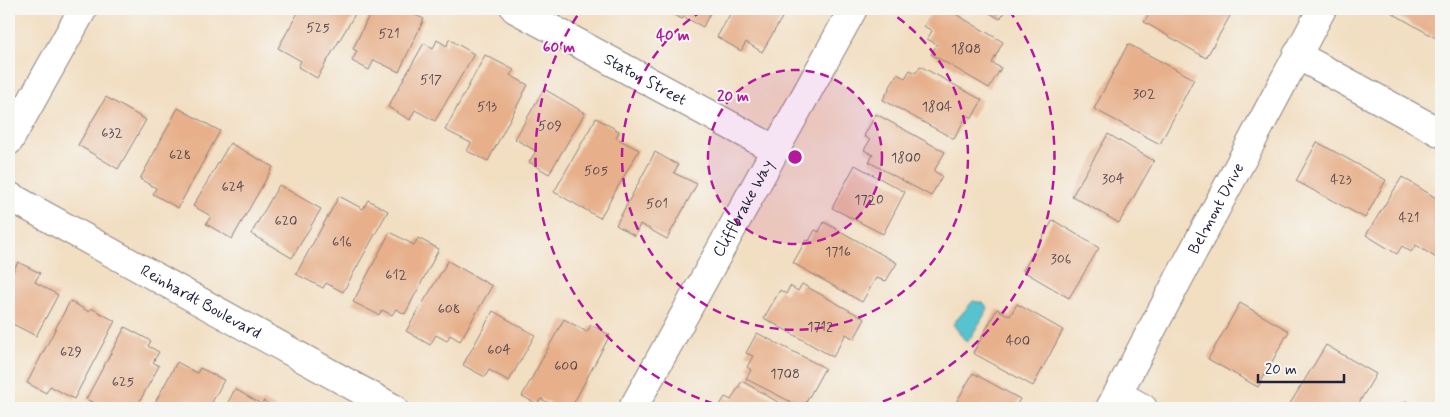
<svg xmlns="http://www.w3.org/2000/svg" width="1450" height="417" font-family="Mynerve,sans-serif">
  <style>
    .water { fill: #56c3ce; stroke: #3c7284 }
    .building { fill: #e7b08b }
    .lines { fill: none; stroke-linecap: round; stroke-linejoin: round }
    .minor-casing { stroke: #8a807e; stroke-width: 30 }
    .minor { stroke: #fff; stroke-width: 28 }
    .ring { fill: none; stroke: #b5179e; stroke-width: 2.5; stroke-dasharray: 9 6 }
    .labels { text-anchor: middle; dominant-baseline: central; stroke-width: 4; stroke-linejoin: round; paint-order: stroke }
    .number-label { font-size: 14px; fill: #53464f }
    .street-label { font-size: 16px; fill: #22223b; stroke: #f6f6f2 }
    .centre { fill: #b5179e; stroke: #f6f6f2; stroke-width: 2.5 }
    .ring-label { font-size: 15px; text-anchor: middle; font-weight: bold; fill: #b5179e; stroke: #f6f6f2; stroke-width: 4; stroke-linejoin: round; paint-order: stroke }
  </style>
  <rect width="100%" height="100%" fill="#f6f6f2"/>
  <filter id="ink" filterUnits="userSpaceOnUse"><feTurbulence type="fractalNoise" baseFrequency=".02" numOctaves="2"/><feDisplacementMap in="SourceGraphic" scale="10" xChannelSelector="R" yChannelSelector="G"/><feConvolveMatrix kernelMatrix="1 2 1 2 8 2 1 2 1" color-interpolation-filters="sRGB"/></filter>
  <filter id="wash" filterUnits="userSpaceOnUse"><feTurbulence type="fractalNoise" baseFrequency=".0096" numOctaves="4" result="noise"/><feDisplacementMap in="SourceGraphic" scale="20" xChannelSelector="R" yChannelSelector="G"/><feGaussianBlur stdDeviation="1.12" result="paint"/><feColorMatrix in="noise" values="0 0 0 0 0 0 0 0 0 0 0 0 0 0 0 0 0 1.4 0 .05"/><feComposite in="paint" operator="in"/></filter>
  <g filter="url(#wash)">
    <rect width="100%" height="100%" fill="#f2dec1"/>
    <polygon class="water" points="973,301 984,303 988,309 969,340 966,342 953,324"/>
    <g id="blocks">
      <g class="building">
        <polygon points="300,9 358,9 317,78 298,67 301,61 278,48"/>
        <polygon points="372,9 402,9 424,19 399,72 374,60 369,70 352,61 357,51 353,49"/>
        <polygon points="662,9 712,9 703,27 684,17 682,19"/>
        <polygon points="733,9 787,9 762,52 746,42 741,51 717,37"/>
        <polygon points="934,9 947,9 1003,42 992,63 1001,68 989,88 931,54 937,44 927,39 932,31 924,26"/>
        <polygon points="983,9 1006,9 1000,19"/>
        <polygon points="1152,9 1234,9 1206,58 1144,22"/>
        <polygon points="1395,9 1441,9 1441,41 1392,13"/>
        <polygon points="449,39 474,54 435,121 415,110 410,120 388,107 424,43 433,49 437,40 447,46"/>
        <polygon points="1128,44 1194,79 1160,144 1094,109"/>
        <polygon points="485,55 514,70 510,75 528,85 488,161 467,151 471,143 445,130"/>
        <polygon points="920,66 982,100 972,118 967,115 954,139 883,100 897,74 905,78 910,70 916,73"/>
        <polygon points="544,89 585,113 549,174 529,162 536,151 515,139"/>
        <polygon points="106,97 146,120 118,169 78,145"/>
        <polygon points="178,108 220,131 178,208 153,194 156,188 140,179"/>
        <polygon points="876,114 945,152 934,171 942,176 931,196 869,162 873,155 864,150 870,140 864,136"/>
        <polygon points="596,118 619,131 616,138 639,150 600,218 554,192"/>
        <polygon points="1108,134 1154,161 1119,223 1072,196"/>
        <polygon points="1317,142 1386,180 1365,218 1296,181"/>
        <polygon points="230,143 273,167 232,239 206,224 211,216 193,206"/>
        <polygon points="655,152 678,165 674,173 697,184 667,239 640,224 635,236 616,225"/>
        <polygon points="855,165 905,192 883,234 832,208"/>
        <polygon points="1402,177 1441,201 1441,261 1416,245 1411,252 1402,246 1397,254 1366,235"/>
        <polygon points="279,185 321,209 292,258 251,234"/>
        <polygon points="339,196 363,209 368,200 388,211 343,292 326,283 323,288 296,274"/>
        <polygon points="1053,220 1099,248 1069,298 1023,271"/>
        <polygon points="824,222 897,263 886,281 876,278 862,302 793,263 806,240 809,241 815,230 819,232"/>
        <polygon points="390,232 414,245 418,238 439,249 405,314 396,309 392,315 382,310 379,315 353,302"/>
        <polygon points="448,261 492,286 460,341 450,335 447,341 436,335 430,345 406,331"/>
        <polygon points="18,262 40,273 35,282 58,295 36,336 9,322 9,279"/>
        <polygon points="802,284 865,319 854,339 846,334 833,357 764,318 780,290 786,294 790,286 798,291"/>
        <polygon points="70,301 89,312 91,308 115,321 74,399 50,386 46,393 27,383"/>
        <polygon points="1240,303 1289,331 1258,387 1208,359"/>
        <polygon points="1017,304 1063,330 1033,386 973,353 997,309 1010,316"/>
        <polygon points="493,311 535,335 509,381 489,370 485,377 463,365"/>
        <polygon points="564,319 587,332 591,325 610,335 571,408 559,408 541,399 537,404 522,396"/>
        <polygon points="125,327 151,341 148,346 159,352 153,362 159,366 136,408 103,408 86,399"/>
        <polygon points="757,333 825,368 803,408 746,379 751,370 747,367 753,356 746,353"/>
        <polygon points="1326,345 1376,374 1356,408 1291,408 1288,407"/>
        <polygon points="177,362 197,373 200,368 224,380 209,408 152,408"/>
        <polygon points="973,373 1020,399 1015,408 953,408"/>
        <polygon points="742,381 781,404 779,408 718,408 725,397 731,400"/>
        <polygon points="235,389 261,404 263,401 277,408 225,408"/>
        <polygon points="1406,401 1417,408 1401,408"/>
      </g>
    </g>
  </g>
  <g filter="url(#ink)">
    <use href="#blocks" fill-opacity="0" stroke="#8a807e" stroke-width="1"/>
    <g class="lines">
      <g class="minor-casing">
        <g id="minor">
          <path id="s1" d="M515 9 774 149"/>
          <polyline points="1297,55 1441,133"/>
          <polyline points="9,141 83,9"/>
          <path id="s2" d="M9 196 393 408"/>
          <polyline points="1118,394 1143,408"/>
          <path id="s3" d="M633 408 853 9"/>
          <path id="s4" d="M1110 408 1322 9"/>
        </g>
      </g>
      <use href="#minor" class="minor"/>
    </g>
  </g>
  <circle cx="795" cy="157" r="87" fill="#b5179e" fill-opacity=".12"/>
  <g class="ring">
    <circle cx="795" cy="157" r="87"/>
    <path d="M885 9A173 173 0 1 1 705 9"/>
    <path d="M728 408A260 260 0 0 1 581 10M1009 10A260 260 0 0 1 862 408"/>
  </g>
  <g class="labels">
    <g class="number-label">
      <text x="318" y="28">525</text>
      <text x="389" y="34">521</text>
      <text x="966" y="49">1808</text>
      <text x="431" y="80">517</text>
      <text x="1144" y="94">302</text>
      <text x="487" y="107">513</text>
      <text x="937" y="107">1804</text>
      <text x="550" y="126">509</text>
      <text x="112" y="133">632</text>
      <text x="180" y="155">628</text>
      <text x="906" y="158">1800</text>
      <text x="596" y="171">505</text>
      <text x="1113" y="179">304</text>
      <text x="1341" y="180">423</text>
      <text x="233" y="187">624</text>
      <text x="869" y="200">1720</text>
      <text x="657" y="204">501</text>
      <text x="1409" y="218">421</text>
      <text x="286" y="221">620</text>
      <text x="342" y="242">616</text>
      <text x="838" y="252">1716</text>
      <text x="1061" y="259">306</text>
      <text x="396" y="275">612</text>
      <text x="449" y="309">608</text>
      <text x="820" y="327">1712</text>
      <text x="1018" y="341">400</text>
      <text x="499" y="350">604</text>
      <text x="71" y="352">629</text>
      <text x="566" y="366">600</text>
      <text x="785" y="374">1708</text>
      <text x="123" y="382">625</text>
    </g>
    <g class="street-label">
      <text stroke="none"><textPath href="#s1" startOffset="148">Staton Street</textPath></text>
      <text stroke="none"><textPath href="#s3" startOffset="228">Cliffbrake Way</textPath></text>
      <text stroke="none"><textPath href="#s4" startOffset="226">Belmont Drive</textPath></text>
      <text stroke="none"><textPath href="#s2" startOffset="219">Reinhardt Boulevard</textPath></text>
    </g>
  </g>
  <circle cx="795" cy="157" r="8" class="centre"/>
  <g class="ring-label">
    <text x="673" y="40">40 m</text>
    <text x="559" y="52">60 m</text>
    <text x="733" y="101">20 m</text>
  </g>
  <rect width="1450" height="417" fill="none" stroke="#f6f6f2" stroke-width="30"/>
  <path d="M1258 374v8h86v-8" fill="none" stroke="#22223b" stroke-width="2.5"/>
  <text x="1265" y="374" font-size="15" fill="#22223b" stroke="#f6f6f2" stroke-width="4" paint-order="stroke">20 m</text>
</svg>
